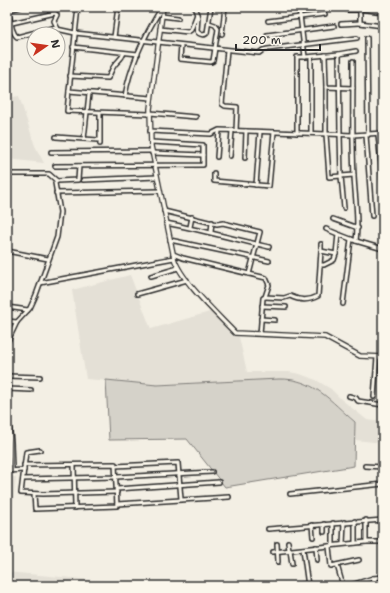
<svg xmlns="http://www.w3.org/2000/svg" width="390" height="593" font-family="'Shantell Sans',sans-serif">
  <style>
    .built { fill: #e4e0d6 }
    .green { fill: #d5d2c9; stroke: #807e7a }
    .lines { fill: none; stroke-linecap: round; stroke-linejoin: round }
    .minor-casing { stroke: #2b2b2b; stroke-width: 6 }
    .tertiary-casing { stroke: #2b2b2b; stroke-width: 6 }
    .minor { stroke: #fbf7ec; stroke-width: 3 }
    .tertiary { stroke: #fbf7ec; stroke-width: 3.5 }
  </style>
  <rect width="100%" height="100%" fill="#f3efe4"/>
  <filter id="ink" filterUnits="userSpaceOnUse"><feTurbulence type="fractalNoise" baseFrequency=".025" numOctaves="2"/><feDisplacementMap in="SourceGraphic" scale="8" xChannelSelector="R" yChannelSelector="G"/><feConvolveMatrix kernelMatrix="1 2 1 2 8 2 1 2 1" color-interpolation-filters="sRGB"/></filter>
  <g filter="url(#ink)">
    <g class="built">
      <polygon points="19,96 35,146 44,163 7,159 7,98"/>
      <polygon points="130,275 151,329 213,311 239,337 247,372 289,372 300,374 316,380 331,389 342,400 367,420 383,422 383,443 355,440 355,422 317,389 298,381 279,379 157,385 86,379 72,290"/>
      <polygon points="7,477 16,477 11,520 7,523"/>
      <polygon points="7,572 125,583 126,586 7,586"/>
    </g>
    <path class="green" d="M279 379C314 378 330 401 355 422L354 466 225 487 187 439 109 440 106 380 157 385Z"/>
    <g class="lines">
      <g class="minor-casing">
        <g id="minor">
          <path d="M8 7C10 15 10 31 17 37L52 28 75 33 259 53 263 50 268 49 357 38"/>
          <polyline points="78,7 69,91 151,98"/>
          <polyline points="148,7 161,8"/>
          <path d="M194 7 198 17 197 31C199 35 205 36 207 33L211 7"/>
          <polyline points="344,7 347,10 360,10"/>
          <polyline points="360,7 360,23 383,26"/>
          <polyline points="360,9 383,12"/>
          <polyline points="9,10 20,7"/>
          <polyline points="162,16 178,18"/>
          <polyline points="268,21 325,14"/>
          <polyline points="12,23 55,13 57,15 54,21 58,29"/>
          <polyline points="341,24 360,23"/>
          <polyline points="160,29 188,32 191,30 197,14"/>
          <polyline points="222,34 225,7"/>
          <polyline points="267,35 334,26"/>
          <polyline points="114,37 118,7"/>
          <polyline points="367,38 368,135"/>
          <polyline points="383,40 382,40 382,79 383,82"/>
          <polyline points="181,45 180,59 211,62 213,61 218,29 215,25 209,23"/>
          <polyline points="73,47 138,54"/>
          <polyline points="227,50 222,104 225,106 237,107 236,131"/>
          <polyline points="339,54 356,51"/>
          <polyline points="325,55 326,87 353,88"/>
          <polyline points="305,57 339,54 340,134 341,176 329,177 329,176 326,134 326,87"/>
          <polyline points="311,57 311,133"/>
          <polyline points="7,60 9,69 7,70"/>
          <path d="M70 76 108 78C110 75 111 70 114 66 117 61 122 59 124 53"/>
          <polyline points="69,91 67,111 150,114"/>
          <polyline points="89,94 84,139 98,140"/>
          <path d="M125 96C130 66 146 33 162 7"/>
          <polyline points="150,113 196,117"/>
          <polyline points="150,131 211,134 219,130 353,135 383,133"/>
          <polyline points="297,133 297,57 305,57 299,7"/>
          <polyline points="378,134 383,185"/>
          <polyline points="366,135 372,216"/>
          <polyline points="56,137 84,139"/>
          <polyline points="100,144 100,113"/>
          <polyline points="51,152 151,151"/>
          <polyline points="152,153 203,155"/>
          <polyline points="230,156 232,131"/>
          <polyline points="217,157 219,131"/>
          <polyline points="245,158 246,131"/>
          <polyline points="55,166 203,165 203,145 151,142"/>
          <polyline points="214,173 214,181 269,186 274,132"/>
          <polyline points="7,174 49,174 57,181"/>
          <polyline points="83,180 157,177"/>
          <polyline points="256,185 260,132"/>
          <polyline points="56,193 160,191"/>
          <polyline points="344,208 341,176 354,175"/>
          <polyline points="164,211 217,224 223,223 260,232 249,274"/>
          <polyline points="333,219 358,228"/>
          <path d="M166 223C201 230 234 239 269 247"/>
          <polyline points="190,227 192,217"/>
          <polyline points="326,229 338,234"/>
          <polyline points="211,232 212,222"/>
          <polyline points="170,240 269,261"/>
          <polyline points="356,241 383,249"/>
          <polyline points="7,251 48,259"/>
          <polyline points="321,251 321,244"/>
          <polyline points="173,254 183,258 266,278 269,285 265,297 263,298 260,334"/>
          <polyline points="321,265 324,265 334,260 336,254"/>
          <polyline points="151,276 178,268"/>
          <polyline points="40,283 174,258"/>
          <polyline points="137,294 187,280"/>
          <path d="M265 297 284 298 290 296C300 301 309 301 318 296L321 251 336 254 338 234 356 241C359 219 355 198 354 176 352 138 353 100 353 61"/>
          <polyline points="343,304 351,239"/>
          <polyline points="262,306 286,307"/>
          <polyline points="7,307 28,310"/>
          <polyline points="261,319 275,320"/>
          <polyline points="7,321 17,322"/>
          <polyline points="7,343 17,322 30,308 36,295 57,237 60,212 55,183 57,181 78,180 79,166"/>
          <polyline points="7,376 40,377"/>
          <polyline points="7,389 31,390"/>
          <polyline points="349,396 356,398 358,401 383,405"/>
          <polyline points="374,397 377,357"/>
          <polyline points="7,406 11,442 12,470"/>
          <polyline points="40,450 26,452 21,493 43,494 117,492"/>
          <polyline points="24,465 115,464 117,506 35,509 34,494"/>
          <polyline points="74,465 75,508"/>
          <polyline points="115,466 178,463 181,499"/>
          <polyline points="365,466 383,467"/>
          <polyline points="7,471 24,470"/>
          <polyline points="23,479 116,477 212,472"/>
          <polyline points="117,489 219,482"/>
          <polyline points="290,494 383,484"/>
          <polyline points="117,504 229,497"/>
          <polyline points="366,520 366,542"/>
          <polyline points="324,524 324,532"/>
          <polyline points="312,525 313,537"/>
          <polyline points="268,529 383,520"/>
          <polyline points="288,542 289,550"/>
          <polyline points="355,543 355,521"/>
          <polyline points="277,544 278,562"/>
          <polyline points="343,544 344,522"/>
          <polyline points="333,545 333,523"/>
          <polyline points="329,546 331,566 359,560"/>
          <polyline points="316,547 317,560"/>
          <polyline points="303,549 308,586"/>
          <polyline points="290,550 292,564"/>
          <polyline points="273,552 366,542 383,542"/>
          <polyline points="337,565 343,586"/>
          <polyline points="373,578 383,577"/>
          <polyline points="293,586 307,584"/>
          <polyline points="348,586 373,578 379,586"/>
        </g>
      </g>
      <g class="tertiary-casing">
        <path id="tertiary" d="M163 7 150 109 151 146 174 258C181 281 218 315 235 333L325 337 360 356 383 357"/>
      </g>
      <use href="#minor" class="minor"/>
      <use href="#tertiary" class="tertiary"/>
    </g>
  </g>
  <rect width="390" height="593" fill="none" stroke="#fbf7ec" stroke-width="24"/>
  <rect x="12" y="12" width="366" height="569" fill="none" stroke="#2b2b2b" stroke-width="1.5" filter="url(#ink)"/>
  <g transform="translate(46 46) rotate(77)"><circle r="19" fill="#fbf7ec" stroke="#a8a59f"/>
  <path d="M0-3L7 15L0 10L-7 15Z" fill="#c8321e"/>
  <text y="-6" font-size="11" font-weight="bold" text-anchor="middle" fill="#2b2b2b">N</text>
  </g>
  <path d="M236 44v6h84v-6" fill="none" stroke="#2b2b2b" stroke-width="2"/>
  <text x="242" y="44" font-size="12" fill="#2b2b2b" stroke="#fbf7ec" stroke-width="3" paint-order="stroke">200 m</text>
</svg>
